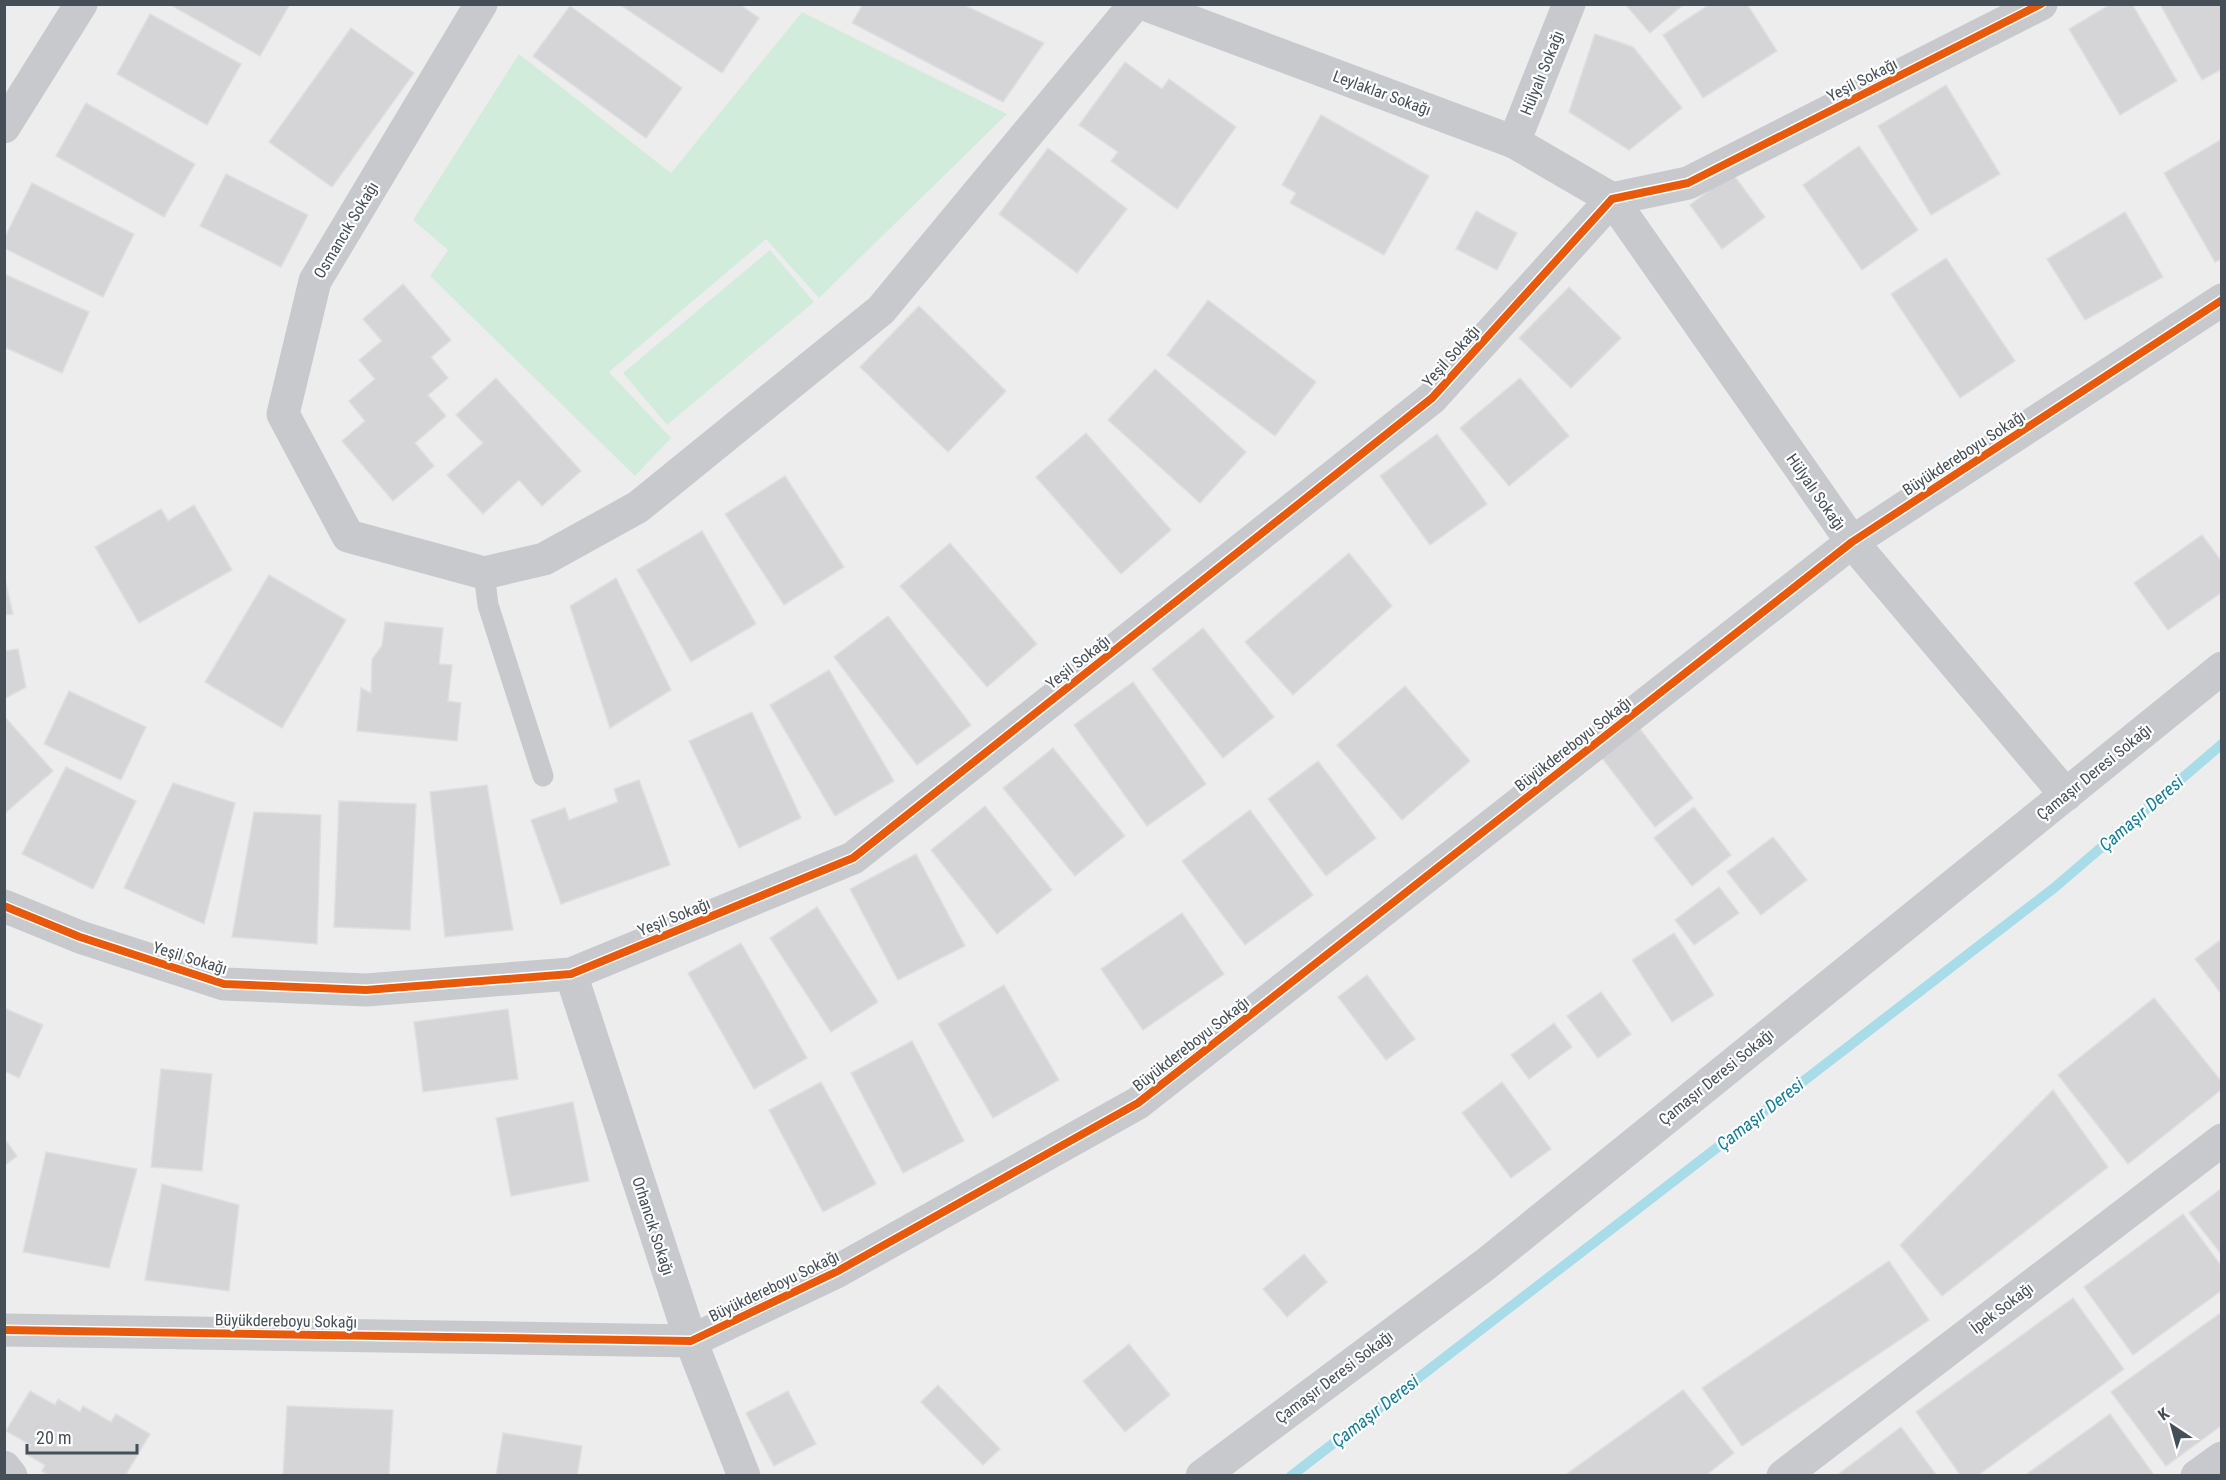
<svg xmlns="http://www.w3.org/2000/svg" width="2226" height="1480" font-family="'Roboto Condensed',sans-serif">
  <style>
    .green { fill: #d2ecdb }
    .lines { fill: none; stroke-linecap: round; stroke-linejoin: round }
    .stream { stroke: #a8dce8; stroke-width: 10 }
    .building { fill: #d5d5d7; stroke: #dfdfe0; stroke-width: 1.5 }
    .lane { stroke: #c7c9cc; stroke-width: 21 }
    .street { stroke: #c7c9cc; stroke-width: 33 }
    .cycleway-casing { stroke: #fff; stroke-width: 11 }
    .cycleway { stroke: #e8590c; stroke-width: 8 }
    .labels { text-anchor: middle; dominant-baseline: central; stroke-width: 4.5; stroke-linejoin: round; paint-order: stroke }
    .street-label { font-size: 16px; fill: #454f58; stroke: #fff }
    .water-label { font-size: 18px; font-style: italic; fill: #137d96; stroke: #fff }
  </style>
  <rect width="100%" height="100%" fill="#eeeded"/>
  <g class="green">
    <polygon points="802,12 1007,114 819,298 766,239 609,372 671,438 635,476 430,276 448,250 413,220 519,54 671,173"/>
    <polygon points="770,250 814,302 667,425 623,373"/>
  </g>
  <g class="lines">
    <polyline class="stream" points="1291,1476 2054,888 2222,744"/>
  </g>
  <g class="building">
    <polygon points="169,4 290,4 260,56"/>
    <polygon points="619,4 739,4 759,18 722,73"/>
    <polygon points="863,4 962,4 1044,43 1003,102 852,23"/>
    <polygon points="1625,4 1684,4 1650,33"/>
    <polygon points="1710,4 1747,4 1777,51 1703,98 1663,35"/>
    <polygon points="2111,4 2132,4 2177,81 2120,115 2069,29"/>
    <polygon points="2160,4 2222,4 2222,69 2202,80"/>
    <polygon points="570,6 682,88 646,138 533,56"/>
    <polygon points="150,14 241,64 207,125 117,74"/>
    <polygon points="351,28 414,73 332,187 269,142"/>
    <polygon points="1595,34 1633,47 1682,108 1629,150 1569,112"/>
    <polygon points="1125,62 1162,89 1169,79 1236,127 1177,209 1111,161 1118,152 1079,125"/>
    <polygon points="1946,85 2000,174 1931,215 1878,126"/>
    <polygon points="86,103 195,164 164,217 56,156"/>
    <polygon points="1321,115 1429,176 1384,255 1290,203 1296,193 1282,185"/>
    <polygon points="2222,139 2222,259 2215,262 2164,173"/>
    <polygon points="1859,146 1918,230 1862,270 1803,185"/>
    <polygon points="1048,148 1127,209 1077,273 999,214"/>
    <polygon points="1732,173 1765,217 1722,249 1690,205"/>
    <polygon points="226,174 308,215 281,267 200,226"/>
    <polygon points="32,183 134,234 103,297 4,248 4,239"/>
    <polygon points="1476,211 1517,233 1497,270 1456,249"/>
    <polygon points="2125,212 2163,277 2085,320 2047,259"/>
    <polygon points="1946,258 2015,361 1960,398 1891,294"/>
    <polygon points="4,274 89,312 62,373 4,347"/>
    <polygon points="403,284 451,340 431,357 448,378 428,395 446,416 415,443 434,466 393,501 342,441 365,421 349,401 375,379 359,360 382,341 363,319"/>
    <polygon points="1569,287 1621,338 1571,388 1519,338"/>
    <polygon points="1208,300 1316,382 1275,436 1167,355"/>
    <polygon points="919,306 1006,391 948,452 860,367"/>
    <polygon points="1155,369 1246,452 1200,503 1108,420"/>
    <polygon points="496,378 581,471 542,506 519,480 483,514 447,475 483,443 456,415"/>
    <polygon points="1520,378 1569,436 1509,486 1460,428"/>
    <polygon points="1086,433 1171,530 1121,574 1036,477"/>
    <polygon points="1437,434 1487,504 1430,545 1380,476"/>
    <polygon points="785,476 844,567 784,605 725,514"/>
    <polygon points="194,505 232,570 139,623 95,547 161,509 168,521"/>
    <polygon points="702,531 756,624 691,662 637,570"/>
    <polygon points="2202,535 2222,562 2222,592 2168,630 2134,583"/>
    <polygon points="950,543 1037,644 987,687 900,586"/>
    <polygon points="1349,553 1392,606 1293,695 1245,642"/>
    <polygon points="4,575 13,614 4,615"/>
    <polygon points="269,575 346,620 282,728 205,682"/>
    <polygon points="616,578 671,690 610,728 570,606"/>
    <polygon points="888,616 971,725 917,765 834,657"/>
    <polygon points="385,622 443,628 439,664 452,665 448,701 461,703 457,741 357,731 361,688 371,693 372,659 382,646"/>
    <polygon points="1203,628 1274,717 1223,758 1152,669"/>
    <polygon points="18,649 26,687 4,699 4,651"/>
    <polygon points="829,670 894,781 835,816 770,705"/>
    <polygon points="1133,682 1206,784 1147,826 1074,725"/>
    <polygon points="1405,686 1470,761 1402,820 1337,745"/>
    <polygon points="69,691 146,727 121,780 44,744"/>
    <polygon points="752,712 801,818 739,848 689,741"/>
    <polygon points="4,716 53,771 4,814"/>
    <polygon points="1640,729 1693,798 1655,827 1602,758"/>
    <polygon points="1053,748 1125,836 1075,876 1003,788"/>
    <polygon points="1318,761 1376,838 1326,876 1268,799"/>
    <polygon points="66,767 136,801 93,889 22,854"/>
    <polygon points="639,780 670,865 561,904 531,820 565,808 569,820 618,802 614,789"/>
    <polygon points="173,783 235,803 204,924 124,888"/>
    <polygon points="487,785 513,930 445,937 430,792"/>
    <polygon points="339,801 416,804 410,930 334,927"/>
    <polygon points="985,806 1052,890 997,934 931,850"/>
    <polygon points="1694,807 1731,855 1692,886 1654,838"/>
    <polygon points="1250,810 1313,895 1245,945 1182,861"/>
    <polygon points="254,812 321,815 317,944 232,937"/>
    <polygon points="1773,837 1807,880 1761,915 1727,872"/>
    <polygon points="916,854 965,946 898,980 850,889"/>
    <polygon points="1719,887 1739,913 1694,945 1675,920"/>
    <polygon points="817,907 878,1002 831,1032 770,938"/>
    <polygon points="1182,913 1224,974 1143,1030 1101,969"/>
    <polygon points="1674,933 1714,995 1672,1022 1632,960"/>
    <polygon points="2222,939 2222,995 2195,959"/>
    <polygon points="741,943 807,1058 754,1089 688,973"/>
    <polygon points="1367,975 1415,1039 1386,1060 1338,997"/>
    <polygon points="1004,985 1059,1080 993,1118 938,1024"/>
    <polygon points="1601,992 1631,1034 1598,1058 1567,1016"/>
    <polygon points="2154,998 2222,1082 2222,1089 2128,1164 2058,1075"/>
    <polygon points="4,1008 43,1025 19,1078 4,1071"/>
    <polygon points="508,1009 518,1079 423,1092 414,1022"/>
    <polygon points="1554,1023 1572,1047 1529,1079 1511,1055"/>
    <polygon points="912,1041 964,1141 903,1173 851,1073"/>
    <polygon points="161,1069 212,1074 202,1171 151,1167"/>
    <polygon points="821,1082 876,1184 823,1212 769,1110"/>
    <polygon points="1502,1082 1551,1149 1511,1178 1462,1113"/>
    <polygon points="2053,1090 2108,1167 1942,1296 1900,1245"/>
    <polygon points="573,1102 589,1181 511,1196 496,1118"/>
    <polygon points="4,1138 17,1156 4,1166"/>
    <polygon points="46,1152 137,1169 109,1268 23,1252"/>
    <polygon points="162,1184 239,1205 229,1291 145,1280"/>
    <polygon points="2222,1188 2222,1255 2189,1213"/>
    <polygon points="2183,1214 2222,1267 2222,1290 2133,1355 2084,1287"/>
    <polygon points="1304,1254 1327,1282 1287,1317 1263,1289"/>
    <polygon points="1889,1261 1929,1320 1742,1446 1702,1388"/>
    <polygon points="2073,1298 2124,1369 1977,1476 1961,1476 1916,1412"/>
    <polygon points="2222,1312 2222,1425 2166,1466 2111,1392"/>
    <polygon points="1129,1344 1170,1395 1125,1432 1083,1381"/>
    <polygon points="938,1385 1000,1449 983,1465 921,1402"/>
    <polygon points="1683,1390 1734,1453 1705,1476 1564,1476"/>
    <polygon points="30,1391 55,1405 58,1399 80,1412 83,1406 111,1422 116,1414 150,1434 125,1476 50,1476 42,1471 45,1465 26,1454 31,1445 6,1431"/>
    <polygon points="788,1391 816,1444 774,1466 746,1413"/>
    <polygon points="287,1406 393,1410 389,1476 283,1476"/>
    <polygon points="2110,1414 2154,1475 2024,1476"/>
    <polygon points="1901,1427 1937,1476 1836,1476"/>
    <polygon points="503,1433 582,1446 577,1476 496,1476"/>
  </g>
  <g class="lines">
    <polyline class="lane" points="484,573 488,605 543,776"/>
    <g class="street">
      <polyline points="481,4 315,281 283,414 348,536 484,573 544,559 638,507 881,310 1135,4"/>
      <polyline points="1144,4 1514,142 1612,199 1852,542 2066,795"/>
      <polyline points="4,127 81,4"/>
      <polyline points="1514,142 1569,4"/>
      <polyline points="4,906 80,937 224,984 366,990 571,974 853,858 1432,398 1612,199 1688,183 2041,4"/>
      <polyline points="571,974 691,1341 744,1476"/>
      <polyline points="4,1330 691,1341 836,1272 1138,1103 1852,542 2222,300"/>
      <polyline points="4,1467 11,1476"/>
      <polyline points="1202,1476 1486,1264 2222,668"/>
      <polyline points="1783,1476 2222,1140"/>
      <polyline points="2197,1476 2222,1458"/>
    </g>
    <g class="cycleway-casing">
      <g id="cycleway">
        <polyline points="4,906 80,937 224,984 366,990 571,974 853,858 1432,398 1612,199 1688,183 2041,4"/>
        <polyline points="4,1330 691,1341 836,1272 1138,1103 1852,542 2222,300"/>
      </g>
    </g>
    <use href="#cycleway" class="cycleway"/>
  </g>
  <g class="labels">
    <g class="street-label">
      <text transform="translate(1542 73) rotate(-68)">Hülyalı Sokağı</text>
      <text transform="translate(1862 80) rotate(-27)">Yeşil Sokağı</text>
      <text transform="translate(1382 93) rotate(20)">Leylaklar Sokağı</text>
      <text transform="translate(346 230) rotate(-59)">Osmancık Sokağı</text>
      <text transform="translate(1451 356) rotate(-48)">Yeşil Sokağı</text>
      <text transform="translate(1964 453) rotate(-33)">Büyükdereboyu Sokağı</text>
      <text transform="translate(1816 492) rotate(55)">Hülyalı Sokağı</text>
      <text transform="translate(1078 662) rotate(-38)">Yeşil Sokağı</text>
      <text transform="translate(1573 744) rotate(-38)">Büyükdereboyu Sokağı</text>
      <text transform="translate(2094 772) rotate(-39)">Çamaşır Deresi Sokağı</text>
      <text transform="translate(674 917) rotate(-22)">Yeşil Sokağı</text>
      <text transform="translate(190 958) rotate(17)">Yeşil Sokağı</text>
      <text transform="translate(1191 1044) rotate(-38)">Büyükdereboyu Sokağı</text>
      <text transform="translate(1716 1077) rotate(-39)">Çamaşır Deresi Sokağı</text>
      <text transform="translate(653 1226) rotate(72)">Orhancık Sokağı</text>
      <text transform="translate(774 1286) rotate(-26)">Büyükdereboyu Sokağı</text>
      <text transform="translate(2002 1308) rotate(-37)">İpek Sokağı</text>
      <text transform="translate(286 1321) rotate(1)">Büyükdereboyu Sokağı</text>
      <text transform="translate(1334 1377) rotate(-37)">Çamaşır Deresi Sokağı</text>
    </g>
    <g class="water-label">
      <text transform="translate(2141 813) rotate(-41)">Çamaşır Deresi</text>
      <text transform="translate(1760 1114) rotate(-38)">Çamaşır Deresi</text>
      <text transform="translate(1375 1411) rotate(-38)">Çamaşır Deresi</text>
    </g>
  </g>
  <rect width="2226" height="1480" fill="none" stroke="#454f58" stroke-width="12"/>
  <g transform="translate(2172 1426) rotate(324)" stroke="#ffffff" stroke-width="4.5" paint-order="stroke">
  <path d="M0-4.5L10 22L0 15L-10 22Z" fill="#454f58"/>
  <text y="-9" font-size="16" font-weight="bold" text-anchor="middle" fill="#454f58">K</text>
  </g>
  <path d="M27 1444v9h110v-9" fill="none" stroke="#454f58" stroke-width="3"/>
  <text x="36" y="1444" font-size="18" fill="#454f58" stroke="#ffffff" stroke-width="4.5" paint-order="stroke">20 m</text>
</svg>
